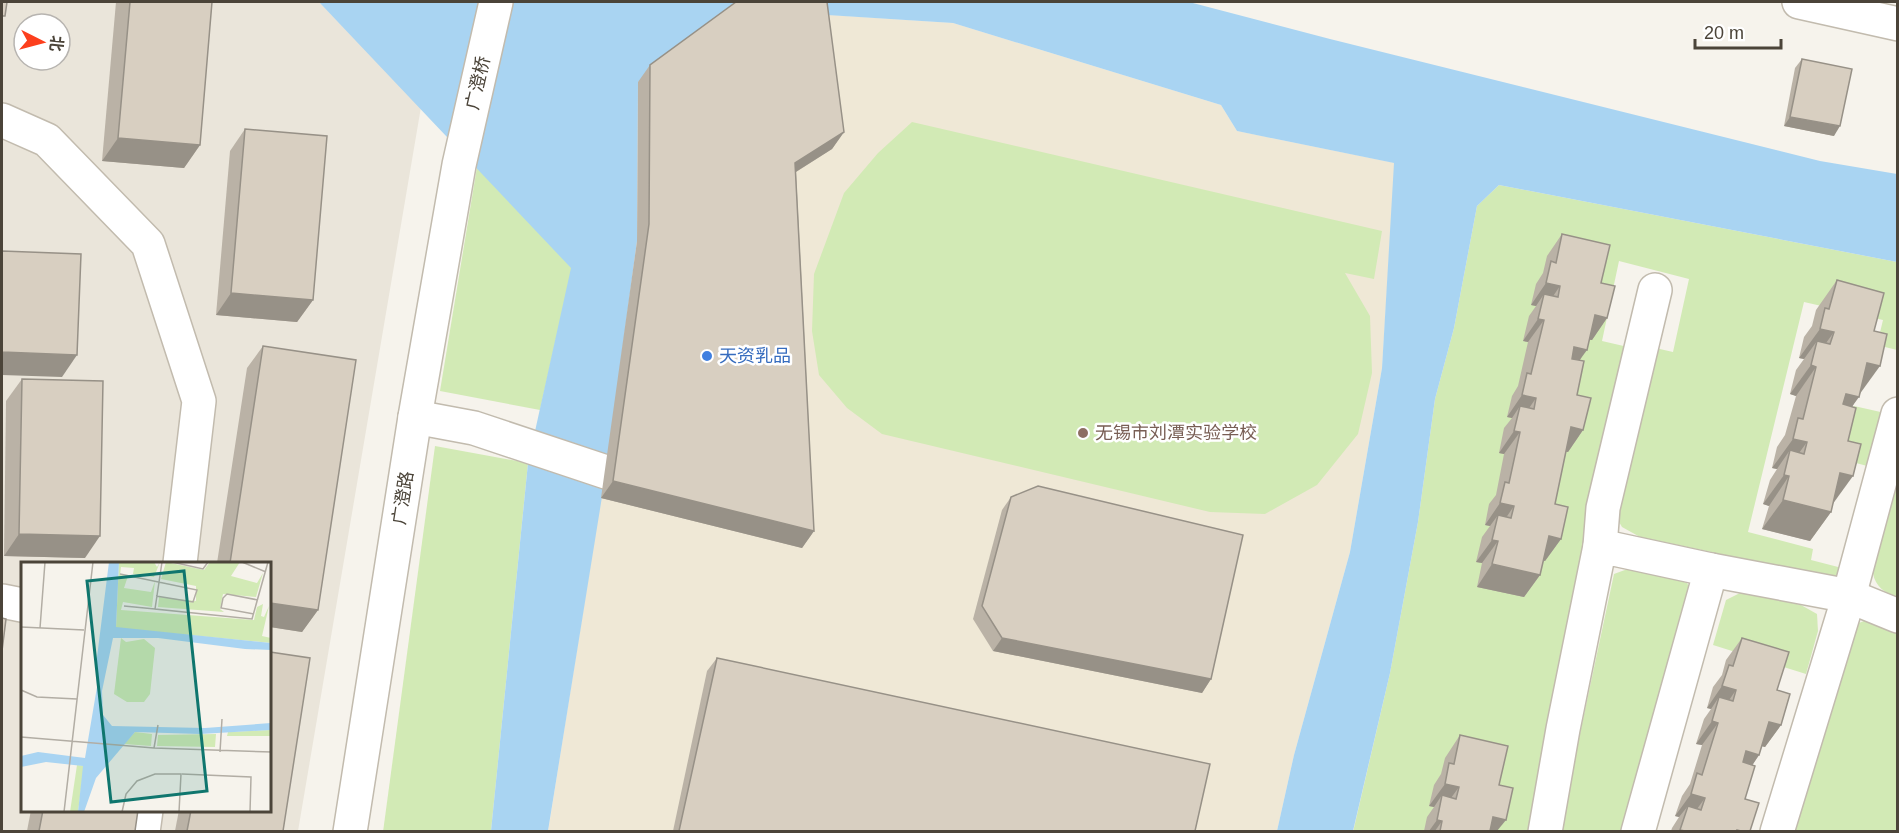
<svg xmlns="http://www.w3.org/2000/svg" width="1899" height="833" font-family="Helvetica,'Noto Sans SC',sans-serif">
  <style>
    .residential { fill: #eae5da; fill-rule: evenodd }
    .education { fill: #efe8d6 }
    .green { fill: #d2eab5 }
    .water { fill: #a9d4f2 }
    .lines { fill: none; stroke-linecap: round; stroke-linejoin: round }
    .minor-casing { stroke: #c2bbae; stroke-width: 36 }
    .minor { stroke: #fff; stroke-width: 33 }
    .wall { fill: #bab2a6 }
    .shaded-wall { fill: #979187 }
    .building { fill: #d8cfc1; stroke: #979187; stroke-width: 1.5 }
    .shop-dot { fill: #3f7fe0; stroke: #fff; stroke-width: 2 }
    .education-dot { fill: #8d6e63; stroke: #fff; stroke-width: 2 }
    .labels { text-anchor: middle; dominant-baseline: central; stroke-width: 5; stroke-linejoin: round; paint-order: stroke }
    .street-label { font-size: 18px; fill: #4b4439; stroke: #fff }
    .shop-label { font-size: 18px; fill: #366cbe; stroke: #fff; text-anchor: start }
    .education-label { font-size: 18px; fill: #785e54; stroke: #fff; text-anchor: start }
    .inset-road { fill: none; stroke: #b2ada4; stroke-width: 1.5 }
    .view { fill: #0f766e; fill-opacity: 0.15; stroke: #0f766e; stroke-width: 3 }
    .inset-edge { fill: none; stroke: #4b4439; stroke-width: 3 }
  </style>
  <rect width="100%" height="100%" fill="#f6f3ec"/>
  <path class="residential" d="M2 2H319L421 107 298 831 2 832ZM24 24H60V60H24ZM22 563H270V810H22Z"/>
  <polygon class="education" points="815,14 953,23 1221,105 1237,131 1395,163 1382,368 1350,552 1294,755 1277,831 548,832 601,498 784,180"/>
  <g class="green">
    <polygon points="912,122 1382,231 1374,279 1345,273 1370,316 1372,373 1358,434 1317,485 1265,514 1210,512 882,434 847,408 819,375 812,331 814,274 844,193 878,153"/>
    <polygon points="477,167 572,268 540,410 440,391"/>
    <polygon points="1499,185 1897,262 1897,350 1877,345 1883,320 1804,302 1748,532 1813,549 1811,560 1842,568 1839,579 1640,537 1622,527 1612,510 1651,347 1673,352 1689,279 1619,261 1602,341 1628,347 1529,831 1353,832 1390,673 1418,522 1435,399 1454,328 1477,206"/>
    <polygon points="1854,406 1885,413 1871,467 1841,459"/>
    <polygon points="435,446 528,463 491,831 383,832"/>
    <path d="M1897 469V598C1886 593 1875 587 1873 573 1870 556 1892 490 1897 469Z"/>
    <polygon points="1633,567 1687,583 1696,599 1630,831 1559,832 1614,574"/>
    <polygon points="1742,592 1801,605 1817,614 1818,631 1806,674 1713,645 1726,600"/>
    <polygon points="1864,621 1897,632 1897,831 1789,832 1851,626"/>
  </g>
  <polygon class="water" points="319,2 1189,2 1330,39 1820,161 1897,174 1897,262 1499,185 1477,206 1454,328 1435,399 1418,522 1390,673 1353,831 1277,831 1294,755 1350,552 1382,368 1394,163 1237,131 1221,105 953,23 780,12 638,82 637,241 606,472 548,831 491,831 528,463 571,268"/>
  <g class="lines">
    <g class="minor-casing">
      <g id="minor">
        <polyline points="1799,2 1898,24"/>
        <polyline points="2,120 47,140 148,244 199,401 180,563"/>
        <polyline points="415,417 474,428 606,472"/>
        <polyline points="1600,546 1603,508 1655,290"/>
        <polyline points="2,601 22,605"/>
        <polyline points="143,832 146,810"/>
        <polyline points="350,832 415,417 459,165 496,2"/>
        <polyline points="1545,832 1563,729 1600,546 1711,570 1849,596 1898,616"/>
        <polyline points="1638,832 1711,570"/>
        <polyline points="1777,832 1849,596 1898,414"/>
      </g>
    </g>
    <use href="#minor" class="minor"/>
  </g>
  <g class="wall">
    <polygon points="116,2 212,2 200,145 184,168 102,161"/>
    <polygon points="1802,59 1834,136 1784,126 1795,68"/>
    <polygon points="650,65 844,132 832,149 796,172 814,531 802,548 601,498 637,241 638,82"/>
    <polygon points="245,129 313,300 297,322 216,315 230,151"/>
    <polygon points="1562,234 1601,283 1607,318 1592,340 1589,340 1580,360 1577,395 1583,430 1568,452 1566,452 1555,504 1561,539 1545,561 1543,560 1540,575 1524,597 1477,587 1482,563 1476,562 1482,537 1490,526 1485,525 1489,504 1496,495 1504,454 1499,453 1504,428 1512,418 1507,417 1512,396 1518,386 1528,342 1523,341 1529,316 1536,306 1531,305 1536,284 1543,273 1547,256"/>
    <polygon points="1837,280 1859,395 1852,407 1831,512 1810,541 1762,529 1769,506 1763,504 1770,480 1777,469 1772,468 1777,447 1785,435 1796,396 1790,394 1796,370 1804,359 1799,358 1804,337 1812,326 1816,310"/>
    <polygon points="263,346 318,610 302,632 270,627 270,563 217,563 247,368"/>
    <polygon points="22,379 85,558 4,556 6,401"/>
    <polygon points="1011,497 1211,679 1202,693 993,651 973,619 1002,510"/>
    <polygon points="1742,638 1777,690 1781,725 1765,747 1762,746 1759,755 1752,765 1745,799 1750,831 1671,831 1672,828 1679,817 1675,816 1682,796 1690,784 1702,745 1696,744 1704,719 1711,709 1707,708 1713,687 1722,675 1726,660"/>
    <polygon points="717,658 1195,831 673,831 707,671"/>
    <polygon points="1460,735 1499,785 1497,831 1424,831 1427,817 1434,807 1429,806 1434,785 1441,774 1445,758"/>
    <polygon points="31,810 138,810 135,831 27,831"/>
    <polygon points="179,810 270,810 283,831 175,831"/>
  </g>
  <g class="shaded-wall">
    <polygon points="1790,117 1840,126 1834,136 1784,126"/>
    <polygon points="844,132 832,149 783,180 795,163"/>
    <polygon points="118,138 200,145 184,168 102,161"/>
    <polygon points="1546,283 1560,286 1545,308 1544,294 1536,306 1531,305"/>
    <polygon points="231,293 313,300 297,322 216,315"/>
    <polygon points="1595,315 1607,318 1592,340 1579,338"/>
    <polygon points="1538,319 1544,320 1528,342 1523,341"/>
    <polygon points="1820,329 1834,332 1813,361 1817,341 1804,359 1799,358"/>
    <polygon points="1574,347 1587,350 1571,372 1558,369"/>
    <polygon points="2,352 77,355 62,377 2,375"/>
    <polygon points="1867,363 1880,366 1859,395"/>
    <polygon points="1811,365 1816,367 1796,396 1790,394"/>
    <polygon points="1846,394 1859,397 1838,426 1825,423"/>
    <polygon points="1522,395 1536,398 1521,420 1520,406 1512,418 1507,417"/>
    <polygon points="1571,427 1583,430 1568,452 1556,449"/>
    <polygon points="1514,431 1520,432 1504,454 1499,453"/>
    <polygon points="1793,439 1807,442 1786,471 1790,450 1777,469 1772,468"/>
    <polygon points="1840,473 1853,476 1832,505"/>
    <polygon points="1784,475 1789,476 1769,506 1763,504"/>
    <polygon points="613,481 814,531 802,548 601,498"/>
    <polygon points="1783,500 1831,512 1810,541 1762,529"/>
    <polygon points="1500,503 1514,506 1499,528 1498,515 1490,526 1485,525"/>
    <polygon points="19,534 100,536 85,558 4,556"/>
    <polygon points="1549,536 1561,539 1545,561 1533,558"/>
    <polygon points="1492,540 1498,541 1482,563 1476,562"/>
    <polygon points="1492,564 1540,575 1524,597 1477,587"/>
    <polygon points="270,603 318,610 302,632 270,627"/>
    <polygon points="1002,638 1211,679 1202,693 993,651"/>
    <polygon points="1722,686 1736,690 1721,712 1719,697 1711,709 1707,708"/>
    <polygon points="1712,721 1718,723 1702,745 1696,744"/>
    <polygon points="1769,722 1781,725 1765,747 1753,744"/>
    <polygon points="1746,751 1759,755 1744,778 1731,773"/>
    <polygon points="1445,784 1459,787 1443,809 1442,795 1434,807 1429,806"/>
    <polygon points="1691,794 1705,798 1689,820 1688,806 1679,817 1675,816"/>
    <polygon points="1493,817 1506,820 1497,831 1483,831"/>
    <polygon points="1437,820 1442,821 1435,831 1429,831"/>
  </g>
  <g class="building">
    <polygon points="2,2 7,2 5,16 2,16"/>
    <polygon points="130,2 212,2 200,145 118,138"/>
    <polygon points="736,2 827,2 844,132 795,163 814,531 613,481 649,224 650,65"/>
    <polygon points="1802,59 1852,69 1840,126 1790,117"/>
    <polygon points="245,129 327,136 313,300 231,293"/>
    <polygon points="1562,234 1610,245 1601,283 1615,286 1607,318 1595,315 1587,350 1574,347 1572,359 1584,361 1577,395 1591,398 1583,430 1571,427 1555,504 1568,507 1561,539 1549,536 1540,575 1492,564 1498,541 1492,540 1498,515 1511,518 1514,506 1500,503 1505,482 1509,483 1520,432 1514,431 1520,406 1534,409 1536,398 1522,395 1527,373 1531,374 1544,320 1538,319 1544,294 1558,297 1560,286 1546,283 1551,261 1556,263"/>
    <polygon points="2,251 81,254 77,355 2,352"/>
    <polygon points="1837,280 1884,293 1874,331 1887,334 1880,366 1867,363 1859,397 1846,394 1843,404 1856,408 1848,441 1861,444 1853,476 1840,473 1831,512 1783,500 1789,476 1784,475 1790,450 1804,454 1807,442 1793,439 1798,418 1803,419 1816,367 1811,365 1817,341 1830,344 1834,332 1820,329 1825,308 1829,309"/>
    <polygon points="263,346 356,360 318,610 270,603 270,563 230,563"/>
    <polygon points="22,379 103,381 100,536 19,534"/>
    <polygon points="1038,486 1243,535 1211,679 1002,638 982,606 1011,497"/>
    <polygon points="2,618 6,619 2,651"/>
    <polygon points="1742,638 1789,652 1777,690 1790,694 1781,725 1769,722 1759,755 1746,751 1743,762 1755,766 1745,799 1759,803 1750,831 1741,831 1737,830 1737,831 1685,831 1680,830 1688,806 1701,810 1705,798 1691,794 1697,773 1702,775 1718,723 1712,721 1719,697 1733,701 1736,690 1722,686 1729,665 1733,666"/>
    <polygon points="270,652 310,658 283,831 187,831 191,810 270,810"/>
    <polygon points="717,658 1210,764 1195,831 679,831"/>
    <polygon points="1460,735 1508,746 1499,785 1513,788 1506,820 1493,817 1490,831 1440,831 1442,821 1437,820 1442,795 1456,799 1459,787 1445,784 1449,763 1454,764"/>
    <polygon points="43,810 138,810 135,831 39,831"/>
  </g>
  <circle class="shop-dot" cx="707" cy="356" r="6"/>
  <circle class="education-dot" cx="1083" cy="433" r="6"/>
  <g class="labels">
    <g class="street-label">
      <text transform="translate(478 83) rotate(-77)">广澄桥</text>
      <text transform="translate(403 498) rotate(-81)">广澄路</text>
    </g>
    <g class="shop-label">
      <text x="719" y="356">天资乳品</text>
    </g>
    <g class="education-label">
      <text x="1095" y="433">无锡市刘潭实验学校</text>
    </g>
  </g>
  <g transform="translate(21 562)">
    <rect width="250" height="250" fill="#f6f3ec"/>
    <path d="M98 0H133L136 5 139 0 133 15 112 12 113 6 100 5 99 13 107 14 103 26 130 30 134 19 131 45 102 40 100 48 233 58 236 45 242 42 240 54 243 55 248 44 241 74 250 76V81L95 66ZM145 0 183 8 189 0H219L210 14 236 21 242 11 235 35 202 32 199 47 203 50 137 45 138 35 175 39V24L140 17ZM100 76 105 80 123 77 134 86 129 132 123 140H106L93 132ZM250 168V174H206L207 170ZM114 170 131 172 130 184 103 182ZM195 172 194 185 136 184 137 173ZM56 203 63 204 57 250H49Z" fill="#d2eab5"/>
    <path d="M88 0H98L95 65 250 81V88L224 87 137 76H92L81 129 82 153 91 164 184 166 250 161V168L179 172 114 170 75 216 63 250H57L62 204 25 200 0 205V194L17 190 64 196 76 125 75 103Z" fill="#a9d4f2"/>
    <path class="inset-road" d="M141 0 134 47 231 57 247 0M151 0 182 7 187 0M221 0 245 10M99 12 176 28 172 40 135 34M103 44 134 47M233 52 200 46 202 36 206 32 237 38M0 65 63 68M19 66 24 0M0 128 16 135 56 137M0 175 133 186 251 190M133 186 137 163M199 190 201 157M161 212 230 215 229 250M43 250 72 0M101 250 105 232 116 219 134 212H160L158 250"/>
    <path class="view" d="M163 9 186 229 90 240 66 19Z"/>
    <rect width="250" height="250" class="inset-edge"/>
  </g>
  <rect width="1899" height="833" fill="none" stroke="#4b4439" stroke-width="6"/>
  <g transform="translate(42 42) rotate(96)"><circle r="28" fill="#ffffff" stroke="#b7b4b0" stroke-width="1.5"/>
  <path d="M0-4.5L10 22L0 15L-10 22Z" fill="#fc3f1d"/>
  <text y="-9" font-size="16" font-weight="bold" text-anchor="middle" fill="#4b4439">北</text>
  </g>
  <path d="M1695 39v9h86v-9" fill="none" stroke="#4b4439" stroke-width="3"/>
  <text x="1704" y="39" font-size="18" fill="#4b4439" stroke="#ffffff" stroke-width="4.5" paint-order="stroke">20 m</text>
</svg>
